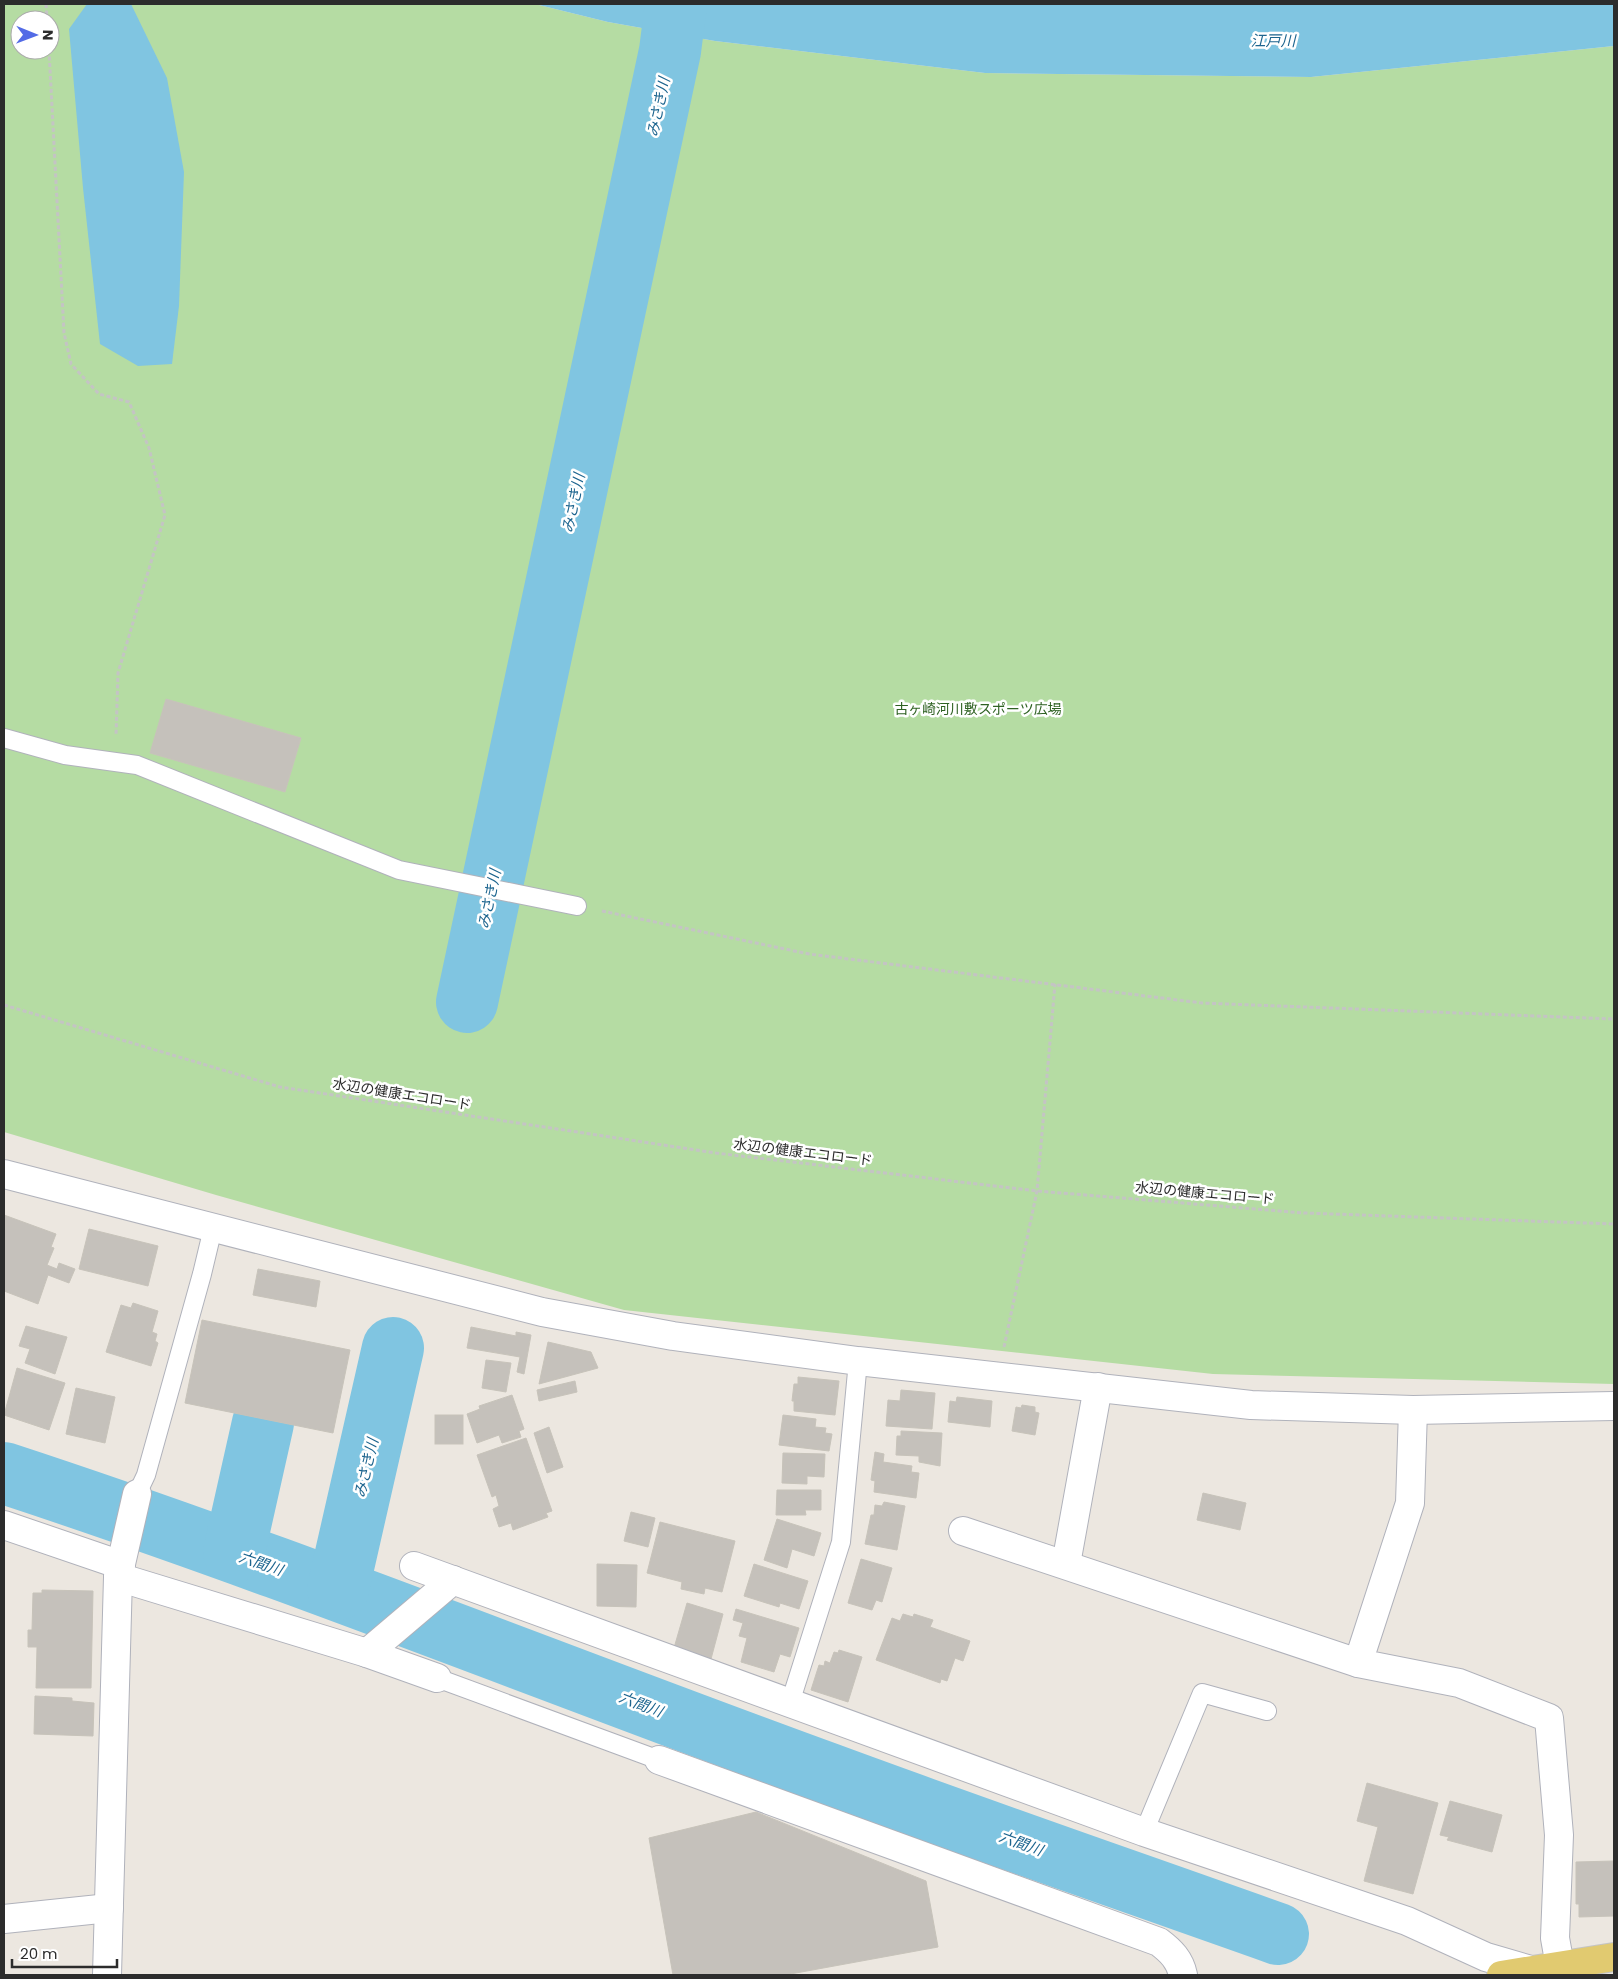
<svg xmlns="http://www.w3.org/2000/svg" width="1618" height="1979" font-family="Poppins,'Noto Sans JP',sans-serif">
  <style>
    .green { fill: #b5dca3; fill-rule: evenodd }
    .water { fill: #80c5e1 }
    .lines { fill: none; stroke-linecap: round; stroke-linejoin: round }
    .river { stroke: #80c5e1; stroke-width: 62 }
    .building { fill: #c5c1bb; stroke: #c7c3ba }
    .service-casing { stroke: #b0b2bb; stroke-width: 20 }
    .minor-casing { stroke: #b0b2bb; stroke-width: 30 }
    .primary-casing { stroke: #c4c4c4; stroke-width: 30 }
    .path { stroke: #c4c4c4; stroke-width: 3; stroke-dasharray: 4 2.5; stroke-linecap: butt }
    .service { stroke: #fff; stroke-width: 18 }
    .minor { stroke: #fff; stroke-width: 28 }
    .primary { stroke: #e1ca70; stroke-width: 28 }
    .labels { text-anchor: middle; dominant-baseline: central; stroke-width: 5; stroke-linejoin: round; paint-order: stroke }
    .park-label { font-size: 14px; fill: #2f6223; stroke: #fff }
    .street-label { font-size: 14px; fill: #2c2c2c; stroke: #fff }
    .water-label { font-size: 15px; font-style: italic; fill: #1d658f; stroke: #fff }
  </style>
  <rect width="100%" height="100%" fill="#ece7e0"/>
  <path class="green" d="M4 4H535L608 22 715 41 985 73 1311 77 1614 46V1384L1213 1374 624 1310 216 1195 4 1132ZM20 20H50V50H20Z"/>
  <g class="water">
    <polygon points="87,4 131,4 167,78 184,172 179,306 172,364 138,366 100,344 83,188 69,29"/>
    <polygon points="535,4 1614,4 1614,46 1311,77 985,73 715,41 608,22"/>
  </g>
  <g class="lines">
    <g class="river">
      <polyline points="467,1002 670,51 676,4"/>
      <path d="M4 1473C282 1564 554 1674 829 1774 978 1829 1129 1881 1278 1934"/>
      <polyline points="234,1552 263,1423"/>
      <polyline points="338,1589 393,1348"/>
    </g>
  </g>
  <g class="building">
    <polygon points="166,699 301,738 285,792 150,753"/>
    <polygon points="4,1215 56,1234 51,1247 54,1248 47,1265 57,1269 59,1263 75,1269 69,1283 48,1275 38,1304 4,1291"/>
    <polygon points="89,1229 158,1246 148,1286 79,1269"/>
    <polygon points="258,1269 320,1281 316,1307 253,1295"/>
    <polygon points="133,1303 158,1311 152,1332 157,1334 155,1341 158,1343 151,1366 106,1352 121,1305 131,1308"/>
    <polygon points="202,1320 350,1350 333,1433 185,1403"/>
    <polygon points="26,1326 67,1337 55,1374 25,1363 30,1349 19,1346"/>
    <polygon points="471,1327 516,1336 516,1332 531,1335 524,1374 517,1372 520,1357 467,1348"/>
    <polygon points="548,1342 591,1352 598,1368 539,1384"/>
    <polygon points="486,1360 511,1363 506,1392 482,1388"/>
    <polygon points="17,1368 65,1383 49,1430 4,1415"/>
    <polygon points="798,1377 839,1381 835,1415 794,1411 794,1401 792,1401 794,1384 798,1384"/>
    <polygon points="575,1381 577,1392 539,1401 537,1390"/>
    <polygon points="76,1388 115,1397 105,1443 66,1434"/>
    <polygon points="901,1390 935,1393 932,1429 886,1426 888,1400 900,1401"/>
    <polygon points="512,1395 524,1429 519,1431 521,1437 502,1443 499,1435 477,1443 467,1414 480,1409 479,1406"/>
    <polygon points="957,1397 992,1401 990,1427 948,1422 950,1401 956,1402"/>
    <polygon points="1022,1405 1035,1407 1035,1412 1039,1413 1035,1435 1012,1431 1016,1407 1021,1408"/>
    <rect x="435" y="1415" width="28" height="29"/>
    <polygon points="783,1415 816,1419 815,1427 826,1428 825,1433 832,1434 829,1451 779,1445"/>
    <polygon points="549,1427 563,1467 547,1473 534,1433"/>
    <polygon points="901,1431 942,1433 940,1466 919,1462 919,1456 896,1455 897,1436 901,1436"/>
    <polygon points="526,1438 552,1511 546,1513 548,1517 513,1530 511,1523 499,1527 493,1509 499,1506 496,1495 492,1497 477,1455"/>
    <polygon points="875,1452 884,1454 883,1462 912,1466 911,1472 919,1473 916,1498 874,1492 875,1481 871,1480"/>
    <polygon points="783,1453 825,1454 824,1477 807,1476 807,1484 782,1483"/>
    <polygon points="777,1490 821,1490 821,1510 805,1510 806,1515 776,1515"/>
    <polygon points="1203,1493 1246,1503 1240,1530 1197,1520"/>
    <polygon points="884,1502 905,1506 897,1550 865,1544 871,1515 874,1515 875,1505 882,1506"/>
    <polygon points="631,1512 655,1518 648,1547 624,1541"/>
    <polygon points="777,1519 821,1533 814,1556 792,1549 787,1568 764,1560"/>
    <polygon points="660,1522 735,1541 722,1592 705,1588 704,1594 681,1589 682,1582 647,1573"/>
    <polygon points="861,1559 892,1568 882,1602 876,1600 872,1610 848,1603"/>
    <polygon points="597,1564 637,1565 636,1607 597,1606"/>
    <polygon points="754,1564 808,1581 799,1609 780,1603 779,1607 744,1596"/>
    <polygon points="42,1590 93,1591 91,1688 36,1688 37,1647 28,1647 28,1630 32,1630 33,1593 42,1593"/>
    <polygon points="687,1603 723,1614 711,1659 674,1648"/>
    <polygon points="736,1609 799,1628 790,1657 780,1654 774,1672 741,1662 747,1638 739,1636 743,1623 733,1620"/>
    <polygon points="903,1614 913,1617 914,1614 933,1620 930,1627 970,1641 963,1661 955,1658 947,1681 941,1679 940,1683 876,1660 892,1618 900,1621"/>
    <polygon points="839,1650 862,1657 848,1702 811,1690 819,1665 824,1666 825,1661 830,1663 834,1652 838,1653"/>
    <polygon points="35,1696 72,1698 72,1701 94,1703 93,1736 34,1734"/>
    <polygon points="1367,1783 1438,1803 1413,1894 1364,1881 1378,1827 1357,1821"/>
    <polygon points="1450,1801 1502,1815 1492,1852 1447,1840 1449,1837 1440,1835"/>
    <polygon points="756,1812 926,1881 938,1947 785,1975 673,1975 649,1838"/>
    <polygon points="1614,1861 1614,1916 1579,1917 1579,1904 1576,1904 1576,1862"/>
  </g>
  <g class="lines">
    <g class="service-casing">
      <g id="service">
        <polyline points="4,738 65,755 137,765 399,870 577,906"/>
        <polyline points="137,1494 146,1475 202,1274 213,1228"/>
        <polyline points="437,1678 659,1760"/>
        <polyline points="790,1703 841,1542 858,1361"/>
        <polyline points="1144,1832 1202,1693 1267,1711"/>
      </g>
    </g>
    <g class="minor-casing">
      <g id="minor">
        <polyline points="4,1174 542,1312 673,1336 858,1361 1251,1405 1413,1410 1614,1406"/>
        <polyline points="1413,1410 1410,1503 1358,1663 1459,1683 1549,1718 1559,1835 1555,1938 1560,1966 1579,1975"/>
        <polyline points="4,1525 121,1565"/>
        <polyline points="963,1531 1358,1663"/>
        <polyline points="1066,1564 1098,1387"/>
        <polyline points="414,1566 1144,1832 1407,1921 1486,1957 1534,1971"/>
        <polyline points="118,1577 367,1653 437,1678"/>
        <polyline points="367,1653 453,1580"/>
        <path d="M659 1760 1159 1942C1171 1951 1180 1960 1183 1975"/>
        <polyline points="4,1919 109,1908"/>
        <polyline points="107,1975 118,1577 137,1494"/>
      </g>
    </g>
    <g class="primary-casing">
      <polyline id="primary" points="1501,1975 1614,1957"/>
    </g>
    <g class="path">
      <polyline points="46,4 47,20"/>
      <polyline points="49,50 64,333 71,364 99,394 129,402 149,448 165,515 118,673 116,736"/>
      <polyline points="602,911 809,954 1202,1003 1614,1019"/>
      <polyline points="4,1005 280,1087 716,1153 1037,1191 1304,1213 1614,1224"/>
      <polyline points="1004,1347 1037,1191 1055,984"/>
    </g>
    <use href="#service" class="service"/>
    <use href="#minor" class="minor"/>
    <use href="#primary" class="primary"/>
  </g>
  <g class="labels">
    <g class="park-label">
      <text x="978" y="709">古ヶ崎河川敷スポーツ広場</text>
    </g>
    <g class="street-label">
      <text transform="translate(402 1094) rotate(9)">水辺の健康エコロード</text>
      <text transform="translate(803 1152) rotate(7)">水辺の健康エコロード</text>
      <text transform="translate(1205 1193) rotate(5)">水辺の健康エコロード</text>
    </g>
    <g class="water-label">
      <text x="1273" y="40">江戸川</text>
      <text transform="translate(658 107) rotate(-78)">みさき川</text>
      <text transform="translate(573 503) rotate(-78)">みさき川</text>
      <text transform="translate(489 899) rotate(-78)">みさき川</text>
      <text transform="translate(366 1468) rotate(-77)">みさき川</text>
      <text transform="translate(261 1563) rotate(19)">六間川</text>
      <text transform="translate(641 1704) rotate(21)">六間川</text>
      <text transform="translate(1021 1843) rotate(20)">六間川</text>
    </g>
  </g>
  <rect width="1618" height="1979" fill="none" stroke="#2c2c2c" stroke-width="10"/>
  <g transform="translate(35 35) rotate(91)"><circle r="24" fill="#ffffff" stroke="#ababab"/>
  <path d="M0-4L9 19L0 12L-9 19Z" fill="#536be6"/>
  <text y="-8" font-size="14" font-weight="bold" text-anchor="middle" fill="#2c2c2c">N</text>
  </g>
  <path d="M12 1959v8h105v-8" fill="none" stroke="#2c2c2c" stroke-width="2.5"/>
  <text x="20" y="1959" font-size="15" fill="#2c2c2c" stroke="#ffffff" stroke-width="4" paint-order="stroke">20 m</text>
</svg>
